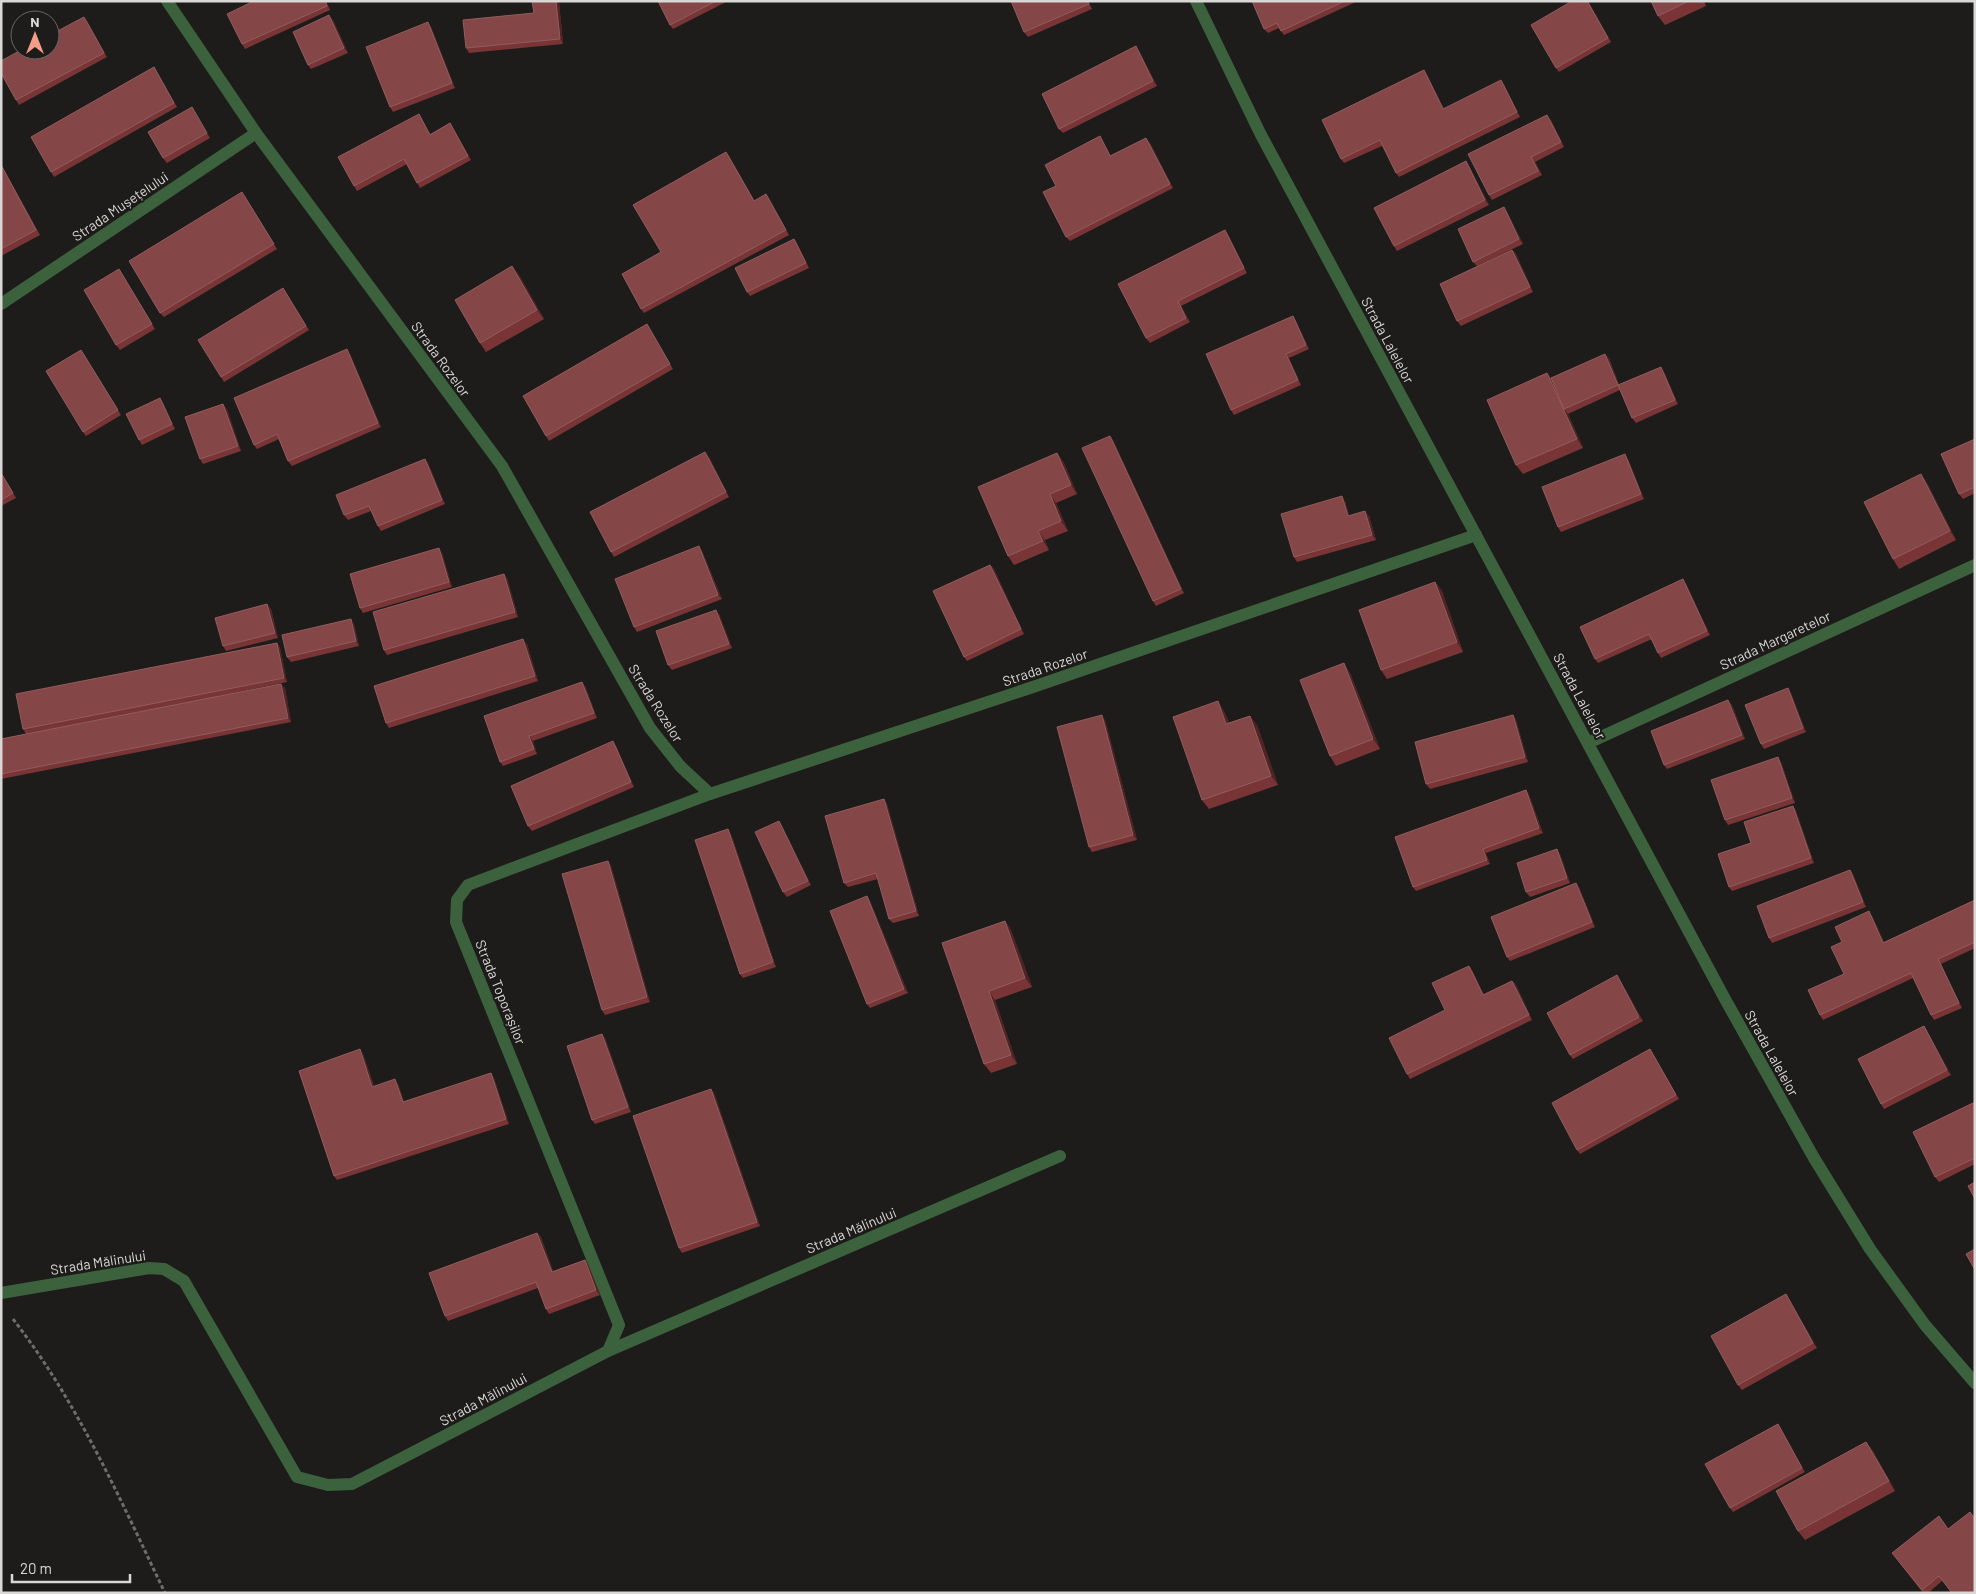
<svg xmlns="http://www.w3.org/2000/svg" width="1976" height="1594" font-family="Barlow,sans-serif">
  <style>
    .lines { fill: none; stroke-linecap: round; stroke-linejoin: round }
    .path { stroke: #6f6d6b; stroke-width: 3; stroke-dasharray: 4 2.5; stroke-linecap: butt }
    .minor { stroke: #3c623d; stroke-width: 12 }
    .wall { fill: #793436 }
    .shaded-wall { fill: #502324 }
    .building { fill: #844647; stroke: #915d5e }
    .labels { text-anchor: middle; dominant-baseline: central; stroke-width: 4; stroke-linejoin: round; paint-order: stroke }
    .street-label { font-size: 14px; fill: #d9d8d6; stroke: #1e1c1a }
  </style>
  <rect width="100%" height="100%" fill="#1e1c1a"/>
  <g class="lines">
    <path class="path" d="M13 1319C77 1401 120 1499 165 1593"/>
    <g class="minor">
      <polyline points="167,1 256,133 502,466 650,728 680,766 710,794"/>
      <polyline points="1196,1 1260,133 1725,999 1814,1158 1870,1249 1925,1325 1975,1383"/>
      <polyline points="1,304 256,133"/>
      <polyline points="1588,743 1975,565"/>
      <polyline points="1,1293 149,1268 164,1269 184,1281 297,1477 328,1485 352,1484 608,1351 1060,1156"/>
      <polyline points="608,1351 619,1325 456,922 457,900 468,885 710,794 1030,688 1476,535"/>
    </g>
  </g>
  <g class="wall">
    <polygon points="254,1 326,1 330,10 245,49 242,44"/>
    <polygon points="658,1 728,1 673,29 670,25"/>
    <polygon points="1088,1 1092,9 1028,37 1024,32"/>
    <polygon points="1252,1 1358,1 1284,35 1279,28 1268,33 1264,29"/>
    <polygon points="1572,1 1588,1 1611,42 1559,72 1556,68"/>
    <polygon points="1651,1 1704,1 1706,6 1665,25 1658,16"/>
    <polygon points="559,2 563,44 469,53 466,48 534,13"/>
    <polygon points="333,20 348,53 311,69 308,65"/>
    <polygon points="87,21 107,57 19,105 16,100"/>
    <polygon points="431,27 455,88 393,112 390,107"/>
    <polygon points="1139,51 1157,86 1063,133 1059,129"/>
    <polygon points="154,67 177,107 54,177 51,172"/>
    <polygon points="1427,75 1444,109 1504,85 1520,117 1399,177 1396,173 1382,146 1344,163 1341,159"/>
    <polygon points="192,107 210,138 167,163 163,158"/>
    <polygon points="419,114 430,134 450,123 471,160 420,188 407,164 357,191 354,186"/>
    <polygon points="1551,120 1564,147 1535,162 1542,175 1492,200 1489,195"/>
    <polygon points="1100,136 1111,156 1150,143 1173,188 1070,241 1066,237 1056,186"/>
    <polygon points="729,156 754,200 769,199 789,235 644,313 641,309 661,252"/>
    <polygon points="1466,161 1469,166 1489,205 1397,251 1394,246"/>
    <polygon points="1,164 40,235 1,256"/>
    <polygon points="245,197 277,249 164,317 160,313"/>
    <polygon points="1507,212 1523,244 1477,266 1473,262"/>
    <polygon points="1225,230 1228,235 1247,273 1181,306 1190,322 1150,343 1146,338"/>
    <polygon points="794,239 797,244 809,268 750,296 747,292"/>
    <polygon points="1512,250 1516,254 1533,292 1461,326 1457,321"/>
    <polygon points="119,269 155,329 120,350 116,345"/>
    <polygon points="519,275 544,319 486,352 480,343"/>
    <polygon points="283,288 309,330 224,382 221,377"/>
    <polygon points="1293,316 1296,321 1309,349 1289,358 1301,385 1234,415 1231,410"/>
    <polygon points="647,324 673,369 549,441 546,436"/>
    <polygon points="350,354 381,427 292,466 288,461 279,439 257,449 254,445"/>
    <polygon points="84,355 121,415 86,436 83,432"/>
    <polygon points="1609,358 1619,385 1664,372 1678,404 1636,423 1632,418 1620,390 1568,414 1583,448 1523,474 1516,465 1547,373 1551,378"/>
    <polygon points="160,398 163,403 175,429 142,445 139,440"/>
    <polygon points="227,409 241,451 203,464 200,459"/>
    <polygon points="1110,436 1113,440 1184,593 1156,606 1153,601"/>
    <polygon points="1975,439 1975,493 1963,499 1959,494"/>
    <polygon points="1057,453 1064,463 1077,494 1056,503 1068,531 1045,540 1049,550 1014,565 1008,556"/>
    <polygon points="709,457 729,497 614,557 611,552"/>
    <polygon points="1628,459 1644,499 1561,532 1558,527"/>
    <polygon points="428,463 445,504 381,531 378,526 371,511 348,520 344,515"/>
    <polygon points="1,472 16,498 1,506"/>
    <polygon points="1927,483 1956,540 1899,569 1893,559"/>
    <polygon points="1345,501 1349,516 1369,516 1376,540 1297,562 1294,557"/>
    <polygon points="702,551 722,599 637,632 634,627"/>
    <polygon points="442,553 452,587 363,613 360,608"/>
    <polygon points="990,565 994,569 1024,634 967,661 964,657"/>
    <polygon points="507,578 518,617 387,655 384,650"/>
    <polygon points="1435,582 1442,591 1463,652 1387,679 1381,670"/>
    <polygon points="1686,584 1710,635 1661,658 1658,653 1652,639 1598,663 1595,659"/>
    <polygon points="267,604 271,609 278,638 226,651 223,646"/>
    <polygon points="719,614 732,648 672,670 668,665"/>
    <polygon points="354,624 359,646 291,662 287,657"/>
    <polygon points="277,643 280,648 287,682 218,696 281,684 285,688 291,722 1,779 1,739 26,734 23,729"/>
    <polygon points="527,644 538,681 389,728 386,723"/>
    <polygon points="1350,673 1380,749 1336,766 1330,756"/>
    <polygon points="585,686 597,718 533,741 537,754 503,766 500,762"/>
    <polygon points="1791,693 1806,732 1764,749 1761,744"/>
    <polygon points="1732,705 1745,739 1667,769 1664,765"/>
    <polygon points="1224,711 1229,723 1257,725 1278,785 1209,809 1202,800"/>
    <polygon points="1513,715 1516,720 1528,762 1430,789 1426,784"/>
    <polygon points="1105,720 1137,840 1092,852 1089,847"/>
    <polygon points="616,746 634,787 532,831 528,826"/>
    <polygon points="1781,762 1795,803 1728,825 1725,820"/>
    <polygon points="1526,790 1529,795 1543,833 1486,853 1490,864 1416,891 1413,887"/>
    <polygon points="884,799 887,804 919,916 893,923 889,919 878,879 848,887 844,883"/>
    <polygon points="1793,806 1796,811 1814,863 1732,891 1729,887 1751,843"/>
    <polygon points="779,821 782,826 811,885 787,897 783,892"/>
    <polygon points="731,834 776,967 743,978 740,974"/>
    <polygon points="1560,854 1570,883 1530,897 1526,892"/>
    <polygon points="608,861 611,866 650,1002 605,1015 602,1010"/>
    <polygon points="1850,870 1853,874 1866,907 1772,943 1769,938"/>
    <polygon points="1579,887 1595,927 1510,961 1507,957"/>
    <polygon points="867,896 870,901 908,993 870,1008 867,1004"/>
    <polygon points="1975,900 1975,948 1941,964 1962,1008 1934,1020 1931,1015 1913,978 1823,1020 1820,1015 1844,974 1842,942 1872,916 1884,942"/>
    <polygon points="1005,921 1011,930 1032,987 995,1000 1017,1064 991,1073 984,1064 942,943"/>
    <polygon points="1472,970 1484,995 1512,981 1516,985 1532,1020 1410,1079 1407,1074 1445,1010"/>
    <polygon points="1617,975 1643,1021 1573,1059 1570,1055"/>
    <polygon points="1924,1026 1927,1031 1951,1075 1884,1109 1881,1104"/>
    <polygon points="605,1038 631,1112 595,1124 592,1120"/>
    <polygon points="1650,1049 1679,1099 1580,1154 1577,1150"/>
    <polygon points="363,1054 374,1086 398,1084 404,1102 491,1073 494,1078 509,1124 337,1180 334,1176"/>
    <polygon points="711,1089 714,1093 760,1226 682,1253 679,1248"/>
    <polygon points="1975,1102 1975,1164 1939,1182 1935,1177"/>
    <polygon points="537,1233 541,1237 553,1271 585,1260 588,1264 600,1295 549,1314 546,1309 538,1288 448,1321 445,1316"/>
    <polygon points="1786,1294 1817,1348 1742,1390 1738,1385"/>
    <polygon points="1778,1424 1805,1472 1733,1512 1730,1508"/>
    <polygon points="1866,1442 1873,1451 1895,1491 1805,1540 1798,1531"/>
    <polygon points="1939,1516 1942,1581 1928,1593 1923,1593 1895,1557"/>
  </g>
  <g class="shaded-wall">
    <polygon points="556,1 558,1 559,2 563,44 560,39"/>
    <polygon points="329,15 333,20 348,53 344,48"/>
    <polygon points="84,17 87,21 107,57 104,53"/>
    <polygon points="428,22 431,27 455,88 452,83"/>
    <polygon points="1136,46 1139,51 1157,86 1153,81"/>
    <polygon points="1424,70 1427,75 1446,114 1443,109"/>
    <polygon points="1501,80 1504,85 1520,117 1517,112"/>
    <polygon points="1547,115 1551,120 1564,147 1561,142"/>
    <polygon points="450,123 453,128 471,160 468,156"/>
    <polygon points="1146,138 1150,143 1173,188 1170,184"/>
    <polygon points="726,152 729,156 757,205 754,201"/>
    <polygon points="1466,161 1469,166 1489,205 1485,200"/>
    <polygon points="1,164 40,235 1,165"/>
    <polygon points="1504,207 1507,212 1523,244 1519,239"/>
    <polygon points="1225,230 1228,235 1247,273 1244,268"/>
    <polygon points="794,239 797,244 809,268 806,263"/>
    <polygon points="1512,250 1516,254 1533,292 1530,287"/>
    <polygon points="512,266 519,275 544,319 537,310"/>
    <polygon points="1178,301 1181,306 1190,322 1186,318"/>
    <polygon points="1293,316 1296,321 1309,349 1306,345"/>
    <polygon points="347,349 350,354 381,427 378,423"/>
    <polygon points="1286,354 1289,358 1301,385 1298,380"/>
    <polygon points="1605,354 1609,358 1621,390 1618,385"/>
    <polygon points="1661,367 1664,372 1678,404 1675,400"/>
    <polygon points="1547,373 1554,383 1564,409 1568,414 1583,448 1577,439"/>
    <polygon points="160,398 163,403 175,429 172,424"/>
    <polygon points="223,404 227,409 241,451 238,446"/>
    <polygon points="1110,436 1113,440 1184,593 1181,589"/>
    <polygon points="705,452 709,457 729,497 726,492"/>
    <polygon points="1057,453 1064,463 1077,494 1071,485"/>
    <polygon points="1625,454 1628,459 1644,499 1641,494"/>
    <polygon points="425,459 428,463 445,504 442,500"/>
    <polygon points="1921,474 1927,483 1956,540 1950,531"/>
    <polygon points="1050,494 1056,503 1068,531 1061,521"/>
    <polygon points="1342,496 1345,501 1351,521 1348,516"/>
    <polygon points="1365,511 1369,516 1376,540 1372,535"/>
    <polygon points="1038,531 1045,540 1049,550 1043,541"/>
    <polygon points="699,546 702,551 722,599 718,595"/>
    <polygon points="439,548 442,553 452,587 449,582"/>
    <polygon points="990,565 994,569 1024,634 1021,629"/>
    <polygon points="504,574 507,578 518,617 515,612"/>
    <polygon points="1683,579 1686,584 1710,635 1707,631"/>
    <polygon points="1435,582 1442,591 1463,652 1457,642"/>
    <polygon points="267,604 271,609 278,638 275,633"/>
    <polygon points="716,610 719,614 732,648 729,644"/>
    <polygon points="351,619 354,624 359,646 356,641"/>
    <polygon points="523,639 527,644 538,681 535,676"/>
    <polygon points="277,643 280,648 287,682 284,678"/>
    <polygon points="1344,663 1350,673 1380,749 1373,739"/>
    <polygon points="582,682 585,686 597,718 594,713"/>
    <polygon points="281,684 285,688 291,722 288,718"/>
    <polygon points="1788,688 1791,693 1806,732 1803,728"/>
    <polygon points="1728,700 1732,705 1745,739 1742,735"/>
    <polygon points="1218,701 1224,711 1232,733 1226,724"/>
    <polygon points="1102,715 1105,720 1137,840 1133,835"/>
    <polygon points="1513,715 1516,720 1528,762 1525,757"/>
    <polygon points="1250,716 1257,725 1278,785 1271,776"/>
    <polygon points="529,736 533,741 537,754 534,749"/>
    <polygon points="613,741 616,746 634,787 631,782"/>
    <polygon points="1778,757 1781,762 1795,803 1792,798"/>
    <polygon points="1526,790 1529,795 1543,833 1539,828"/>
    <polygon points="884,799 887,804 919,916 916,911"/>
    <polygon points="1793,806 1796,811 1814,863 1811,858"/>
    <polygon points="779,821 782,826 811,885 808,881"/>
    <polygon points="728,829 731,834 776,967 773,962"/>
    <polygon points="1483,849 1486,853 1490,864 1487,860"/>
    <polygon points="1557,849 1560,854 1570,883 1567,878"/>
    <polygon points="608,861 611,866 650,1002 647,997"/>
    <polygon points="1850,870 1853,874 1866,907 1863,902"/>
    <polygon points="1576,883 1579,887 1595,927 1592,922"/>
    <polygon points="867,896 870,901 908,993 904,989"/>
    <polygon points="1869,911 1872,916 1886,947 1883,943"/>
    <polygon points="1005,921 1011,930 1032,987 1025,978"/>
    <polygon points="1938,959 1941,964 1962,1008 1959,1003"/>
    <polygon points="1469,966 1472,970 1486,1000 1483,995"/>
    <polygon points="1617,975 1620,980 1643,1021 1639,1017"/>
    <polygon points="1512,981 1516,985 1532,1020 1529,1015"/>
    <polygon points="989,991 995,1000 1017,1064 1011,1055"/>
    <polygon points="1924,1026 1927,1031 1951,1075 1947,1070"/>
    <polygon points="602,1034 605,1038 631,1112 628,1107"/>
    <polygon points="360,1049 363,1054 375,1091 372,1087"/>
    <polygon points="1650,1049 1653,1054 1679,1099 1676,1095"/>
    <polygon points="491,1073 494,1078 509,1124 506,1119"/>
    <polygon points="395,1079 398,1084 406,1107 403,1102"/>
    <polygon points="711,1089 714,1093 760,1226 757,1222"/>
    <polygon points="537,1233 541,1237 555,1277 552,1272"/>
    <polygon points="585,1260 588,1264 600,1295 596,1290"/>
    <polygon points="1786,1294 1789,1299 1817,1348 1813,1343"/>
    <polygon points="1778,1424 1781,1428 1805,1472 1802,1468"/>
    <polygon points="1866,1442 1873,1451 1895,1491 1889,1481"/>
  </g>
  <g class="building">
    <polygon points="254,1 325,1 327,6 242,44 227,14"/>
    <polygon points="532,1 556,1 560,39 466,48 463,20 534,13"/>
    <polygon points="658,1 716,1 670,25"/>
    <polygon points="1011,1 1087,1 1089,4 1024,32"/>
    <polygon points="1252,1 1345,1 1281,31 1277,23 1264,29"/>
    <polygon points="1572,1 1587,1 1608,38 1556,68 1531,25"/>
    <polygon points="1651,1 1689,1 1658,16"/>
    <polygon points="329,15 344,48 308,65 293,32"/>
    <polygon points="84,17 104,53 16,100 1,73 1,61 21,50 50,50 50,35"/>
    <polygon points="428,22 452,83 390,107 366,47"/>
    <polygon points="1136,46 1153,81 1059,129 1042,94"/>
    <polygon points="154,67 174,103 51,172 31,137"/>
    <polygon points="1424,70 1443,109 1501,80 1517,112 1396,173 1380,140 1341,159 1322,120"/>
    <polygon points="192,107 207,133 163,158 148,132"/>
    <polygon points="419,114 430,135 450,123 468,156 417,183 404,159 354,186 338,157"/>
    <polygon points="1547,115 1561,142 1531,157 1538,171 1489,195 1468,154"/>
    <polygon points="1100,136 1110,156 1146,138 1170,184 1066,237 1043,192 1056,186 1045,165"/>
    <polygon points="726,152 754,201 766,194 786,230 641,309 622,274 661,252 633,205"/>
    <polygon points="1466,161 1485,200 1394,246 1374,208"/>
    <polygon points="1,165 36,230 1,249"/>
    <polygon points="242,192 274,244 160,313 129,261"/>
    <polygon points="1504,207 1519,239 1473,262 1458,229"/>
    <polygon points="1225,230 1244,268 1178,301 1186,318 1146,338 1118,284"/>
    <polygon points="794,239 806,263 747,292 735,268"/>
    <polygon points="1512,250 1530,287 1457,321 1440,284"/>
    <polygon points="512,266 537,310 480,343 455,300"/>
    <polygon points="119,269 152,324 116,345 84,290"/>
    <polygon points="283,288 306,326 221,377 198,340"/>
    <polygon points="1293,316 1306,345 1286,354 1298,380 1231,410 1206,354"/>
    <polygon points="647,324 670,364 546,436 523,396"/>
    <polygon points="347,349 378,423 288,461 277,434 254,445 234,398"/>
    <polygon points="81,350 118,410 83,432 46,371"/>
    <polygon points="1605,354 1618,385 1564,409 1551,378"/>
    <polygon points="1661,367 1675,400 1632,418 1618,385"/>
    <polygon points="1547,373 1577,439 1516,465 1487,400"/>
    <polygon points="160,398 172,424 139,440 126,414"/>
    <polygon points="223,404 238,446 200,459 185,417"/>
    <polygon points="1110,436 1181,589 1153,601 1082,448"/>
    <polygon points="1975,439 1975,487 1959,494 1941,454"/>
    <polygon points="705,452 726,492 611,552 590,512"/>
    <polygon points="1057,453 1071,485 1050,494 1061,521 1038,531 1043,541 1008,556 978,487"/>
    <polygon points="1625,454 1641,494 1558,527 1542,487"/>
    <polygon points="425,459 442,500 378,526 369,506 344,515 336,495"/>
    <polygon points="1,473 13,493 1,500"/>
    <polygon points="1921,474 1950,531 1893,559 1864,502"/>
    <polygon points="1342,496 1348,516 1365,511 1372,535 1294,557 1281,514"/>
    <polygon points="699,546 718,595 634,627 615,579"/>
    <polygon points="439,548 449,582 360,608 350,574"/>
    <polygon points="990,565 1021,629 964,657 933,591"/>
    <polygon points="504,574 515,612 384,650 373,612"/>
    <polygon points="1683,579 1707,631 1658,653 1649,634 1595,659 1580,627"/>
    <polygon points="1435,582 1457,642 1381,670 1359,610"/>
    <polygon points="267,604 275,633 223,646 215,618"/>
    <polygon points="716,610 729,644 668,665 656,631"/>
    <polygon points="351,619 356,641 287,657 282,635"/>
    <polygon points="523,639 535,676 386,723 374,686"/>
    <polygon points="277,643 284,678 23,729 16,694"/>
    <polygon points="1344,663 1373,739 1330,756 1300,680"/>
    <polygon points="582,682 594,713 529,736 534,749 500,762 484,716"/>
    <polygon points="281,684 288,718 1,774 1,739"/>
    <polygon points="1788,688 1803,728 1761,744 1745,705"/>
    <polygon points="1728,700 1742,735 1664,765 1651,731"/>
    <polygon points="1218,701 1226,724 1250,716 1271,776 1202,800 1173,717"/>
    <polygon points="1102,715 1133,835 1089,847 1057,727"/>
    <polygon points="1513,715 1525,757 1426,784 1415,742"/>
    <polygon points="613,741 631,782 528,826 511,786"/>
    <polygon points="1778,757 1792,798 1725,820 1711,780"/>
    <polygon points="1526,790 1539,828 1483,849 1487,860 1413,887 1395,837"/>
    <polygon points="884,799 916,911 889,919 876,873 844,883 825,816"/>
    <polygon points="1793,806 1811,858 1729,887 1718,854 1751,843 1744,822"/>
    <polygon points="779,821 808,881 783,892 755,832"/>
    <polygon points="728,829 773,962 740,974 695,840"/>
    <polygon points="1557,849 1567,878 1526,892 1517,863"/>
    <polygon points="608,861 647,997 602,1010 562,874"/>
    <polygon points="1850,870 1863,902 1769,938 1757,906"/>
    <polygon points="1576,883 1592,922 1507,957 1491,917"/>
    <polygon points="867,896 904,989 867,1004 830,911"/>
    <polygon points="1975,900 1975,942 1938,959 1959,1003 1931,1015 1911,973 1820,1015 1808,990 1844,974 1831,947 1842,942 1835,927 1869,911 1883,943"/>
    <polygon points="1005,921 1025,978 989,991 1011,1055 984,1064 942,943"/>
    <polygon points="1469,966 1483,995 1512,981 1529,1015 1407,1074 1389,1038 1445,1010 1432,983"/>
    <polygon points="1617,975 1639,1017 1570,1055 1547,1013"/>
    <polygon points="1924,1026 1947,1070 1881,1104 1858,1059"/>
    <polygon points="602,1034 628,1107 592,1120 567,1046"/>
    <polygon points="360,1049 372,1087 395,1079 403,1102 491,1073 506,1119 334,1176 299,1071"/>
    <polygon points="1650,1049 1676,1095 1577,1150 1552,1103"/>
    <polygon points="711,1089 757,1222 679,1248 633,1116"/>
    <polygon points="1975,1102 1975,1158 1935,1177 1913,1132"/>
    <polygon points="1975,1182 1975,1199 1968,1186"/>
    <polygon points="537,1233 552,1272 585,1260 596,1290 546,1309 536,1282 445,1316 429,1273"/>
    <polygon points="1975,1249 1975,1270 1966,1254"/>
    <polygon points="1786,1294 1813,1343 1738,1385 1711,1336"/>
    <polygon points="1778,1424 1802,1468 1730,1508 1705,1464"/>
    <polygon points="1866,1442 1889,1481 1798,1531 1776,1491"/>
    <polygon points="1970,1512 1975,1519 1975,1593 1952,1593 1939,1576 1922,1590 1892,1553 1939,1516 1948,1529"/>
  </g>
  <g class="labels">
    <g class="street-label">
      <text transform="translate(120 206) rotate(-34)">Strada Mușețelului</text>
      <text transform="translate(1388 340) rotate(62)">Strada Lalelelor</text>
      <text transform="translate(441 359) rotate(54)">Strada Rozelor</text>
      <text transform="translate(1775 640) rotate(-25)">Strada Margaretelor</text>
      <text transform="translate(1045 667) rotate(-19)">Strada Rozelor</text>
      <text transform="translate(1580 696) rotate(62)">Strada Lalelelor</text>
      <text transform="translate(656 703) rotate(58)">Strada Rozelor</text>
      <text transform="translate(501 992) rotate(68)">Strada Toporașilor</text>
      <text transform="translate(1772 1053) rotate(61)">Strada Lalelelor</text>
      <text transform="translate(851 1230) rotate(-23)">Strada Mălinului</text>
      <text transform="translate(98 1262) rotate(-9)">Strada Mălinului</text>
      <text transform="translate(483 1399) rotate(-28)">Strada Mălinului</text>
    </g>
  </g>
  <rect width="1976" height="1594" fill="none" stroke="#d9d8d6" stroke-width="5"/>
  <g transform="translate(35 35)"><circle r="24" fill="#1e1c1a" stroke="#696765"/>
  <path d="M0-4L9 19L0 12L-9 19Z" fill="#f49e87"/>
  <text y="-8" font-size="14" font-weight="bold" text-anchor="middle" fill="#d9d8d6">N</text>
  </g>
  <path d="M12 1574v8h118v-8" fill="none" stroke="#d9d8d6" stroke-width="2.5"/>
  <text x="20" y="1574" font-size="15" fill="#d9d8d6" stroke="#1e1c1a" stroke-width="4" paint-order="stroke">20 m</text>
</svg>
